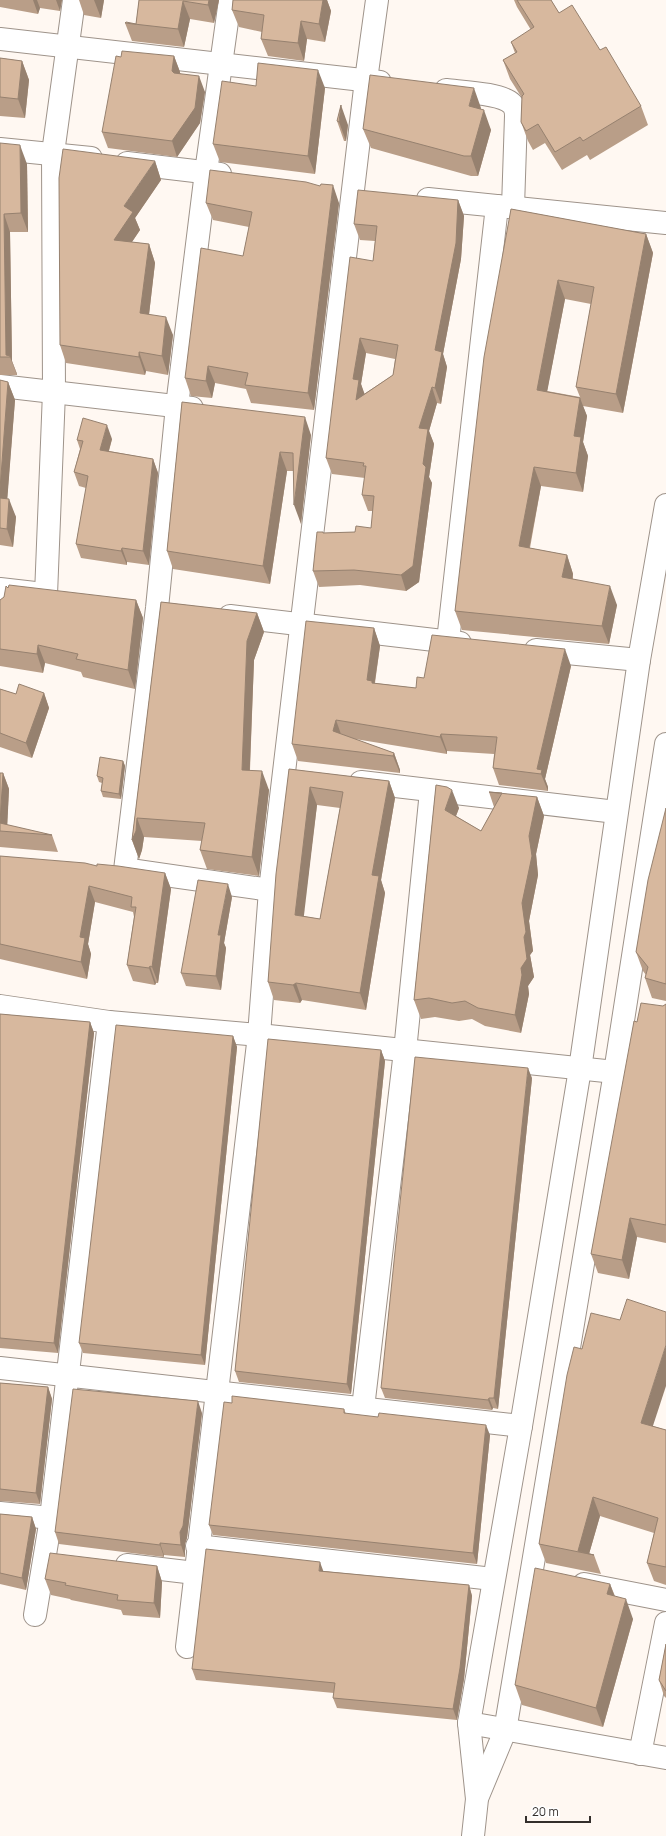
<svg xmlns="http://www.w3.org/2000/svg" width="666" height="1836" font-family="Manrope,sans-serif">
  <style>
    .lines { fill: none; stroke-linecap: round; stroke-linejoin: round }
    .minor-casing { stroke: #9e938a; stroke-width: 24 }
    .minor { stroke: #fff; stroke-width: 22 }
    .wall { fill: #b99e88; fill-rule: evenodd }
    .shaded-wall { fill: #96816f }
    .building { fill: #d7b89e; stroke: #96816f; fill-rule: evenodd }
  </style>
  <rect width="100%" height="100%" fill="#fff8f2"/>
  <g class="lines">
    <g class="minor-casing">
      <g id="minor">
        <polyline points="0,39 380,82"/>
        <path d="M446 90C462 92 501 93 512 104 515 107 516 111 516 116L513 207"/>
        <polyline points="0,149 91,158"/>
        <polyline points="127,163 220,174"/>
        <polyline points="428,199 666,223"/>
        <polyline points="0,386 192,408"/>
        <polyline points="0,589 35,593"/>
        <polyline points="46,595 54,392 53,153 74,0"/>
        <polyline points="230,616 460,643"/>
        <polyline points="448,641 497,206"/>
        <polyline points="536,650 639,660"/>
        <polyline points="361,782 616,812"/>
        <polyline points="125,870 157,608 177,406 206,172 230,0"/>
        <polyline points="137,871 270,890"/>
        <polyline points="0,1006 109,1022 259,1035 615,1072"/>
        <polyline points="0,1368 521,1426"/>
        <polyline points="363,1408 405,1051 431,791"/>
        <polyline points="0,1513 51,1518"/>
        <polyline points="197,1546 493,1579"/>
        <polyline points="127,1565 195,1573"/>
        <polyline points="584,1584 666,1600"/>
        <polyline points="35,1615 51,1518 109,1022"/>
        <polyline points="187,1647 259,1035 270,890 284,772 366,80 377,0"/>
        <polyline points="469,1723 666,1758"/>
        <polyline points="640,1754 666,1623"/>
        <polyline points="478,1796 505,1731 615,1072 666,744"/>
        <polyline points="473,1836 477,1799 469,1723 521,1426 580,1069 639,660 666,505"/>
      </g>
    </g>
    <use href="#minor" class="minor"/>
  </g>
  <g class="wall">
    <polygon points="0,0 62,0 60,11 40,8 38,14 0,7"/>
    <polygon points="79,0 104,0 101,18 84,15"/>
    <polygon points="139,0 219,0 214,23 190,19 184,47 132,41 125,23 136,24"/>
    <polygon points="233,0 327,0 331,11 325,42 307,39 304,61 268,56 261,39 262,32 239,27 232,10"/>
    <polygon points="514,0 551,0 559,13 600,50 641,106 648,125 590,160 587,155 562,170 545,143 533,150 528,141 521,122 522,98 510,79 503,60 515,53 511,42 531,30 517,7"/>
    <polygon points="174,56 180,72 180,73 205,92 200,123 177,157 108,148 102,132 121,57"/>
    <polygon points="0,58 22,61 29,80 25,118 0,116"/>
    <polygon points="256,86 325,88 315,174 220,162 213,144"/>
    <polygon points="481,108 480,109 491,130 478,176 471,176 371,148 363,129"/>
    <polygon points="337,121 348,125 346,141 344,141"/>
    <polygon points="0,143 27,164 28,232 10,232 12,361 17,374 17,375 0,375"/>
    <polygon points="155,161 161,180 135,218 140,230 132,242 149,244 155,263 149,314 173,335 168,375 146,371 145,375 66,363 60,345"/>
    <path d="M458 200 464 216 461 259 443 354 447 367 441 404 437 403 429 431 434 444 429 477 432 483 419 582 406 591 360 585 319 587 313 571 324 533 355 532 371 528 373 511H368L362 495 365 478 332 474 326 458 373 261 375 241 360 240 354 224ZM366 353 395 359 393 375 364 394 361 384Z"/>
    <polygon points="206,203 339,203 314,410 251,403 246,389 215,383 212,398 191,396 185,378 243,256 249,227 213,220"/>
    <path d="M511 209 646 234 653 253 623 413 583 406 587 416 583 442 588 456 583 492 541 486 530 548 567 555 573 574V579L617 605 609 644 462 630 455 611ZM565 299 591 304 576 387 580 397 547 391Z"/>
    <polygon points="0,380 8,382 15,400 7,499 16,517 13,547 0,545"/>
    <polygon points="182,402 311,435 301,524 293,471 287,471 270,584 173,569 167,551"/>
    <polygon points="112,439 109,451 153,459 158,473 149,565 127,562 127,565 81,558 76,544 86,488 79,486 74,472 80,449 77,440"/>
    <polygon points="8,588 136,600 143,618 135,689 83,677 81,672 45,663 43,673 0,666 0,600 4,597"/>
    <polygon points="161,602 257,613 264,632 254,660 250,770 269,790 259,876 207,869 200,850 202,841 144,837 142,850 139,859 132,840"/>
    <polygon points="374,628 380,646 375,683 416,688 424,678 571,666 545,779 548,787 548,791 499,785 493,768 494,754 447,751 447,754 355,739 394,753 400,770 400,773 298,761 292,744"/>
    <polygon points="0,689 16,694 44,693 49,708 32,758 0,747"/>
    <polygon points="123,761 125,766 121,799 103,797 101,791 102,783 99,782 97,776"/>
    <path d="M289 769 389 781 395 798 381 880 385 893 366 1010 302 1000 300 1003 274 1000 268 982ZM317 805 340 808 320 919 303 916Z"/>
    <polygon points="0,773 3,773 9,789 7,825 52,835 58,852 0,847"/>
    <polygon points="436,785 459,808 456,816 481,831 494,807 489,792 537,797 544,816 536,854 538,875 529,921 533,951 530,955 534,977 528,986 529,994 521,1033 485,1026 472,1019 459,1021 435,1017 421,1019 414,1000"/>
    <polygon points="666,808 666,1001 652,998 645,978 646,975 643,971 636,952"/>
    <polygon points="0,856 165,873 171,889 158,983 156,983 155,985 133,981 127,965 134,917 133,912 95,902 88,944 91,954 87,979 0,959"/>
    <polygon points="232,897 224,943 226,948 221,990 186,986 181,973"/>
    <polygon points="666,1004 666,1243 637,1237 629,1279 598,1273 591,1254 637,1022"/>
    <polygon points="0,1014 90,1022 94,1033 58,1353 0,1348"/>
    <polygon points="233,1036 237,1047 205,1365 83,1353 79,1343"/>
    <polygon points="381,1050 385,1061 351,1394 239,1382 235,1371"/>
    <polygon points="532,1078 498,1409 493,1408 492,1410 385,1398 381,1388"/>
    <polygon points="620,1320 653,1426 666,1430 666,1585 654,1581 647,1563 654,1533 600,1516 589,1554 594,1555 601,1574 546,1563 539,1544 582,1349"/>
    <polygon points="0,1383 48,1387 52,1399 40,1504 0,1501"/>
    <polygon points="344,1409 346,1414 490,1435 477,1564 213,1535 209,1525"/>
    <polygon points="202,1413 187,1538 185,1544 185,1557 164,1555 164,1557 59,1544 55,1532"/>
    <polygon points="0,1514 32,1517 36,1529 26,1590 0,1584"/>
    <polygon points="157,1566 162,1582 160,1618 123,1615 121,1610 71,1600 70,1599 51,1595 45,1579"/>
    <polygon points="323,1571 469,1585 472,1596 464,1679 457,1720 337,1708 333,1698 334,1693 196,1680 192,1669"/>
    <polygon points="610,1584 615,1596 633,1619 603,1727 522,1705 515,1685"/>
    <polygon points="666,1644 666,1698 664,1696 659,1680"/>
  </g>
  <g class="shaded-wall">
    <polygon points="33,0 37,0 40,8 38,14"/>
    <polygon points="56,0 62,0 60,11"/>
    <polygon points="94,0 104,0 101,18"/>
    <polygon points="209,0 219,0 214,23 208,5"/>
    <polygon points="323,0 327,0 331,11 325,42 319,24"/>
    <polygon points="183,1 190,19 184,47 178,29"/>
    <polygon points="301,21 307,39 304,61 298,43"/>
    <polygon points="174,56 180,72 177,86 172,71"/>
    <polygon points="22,61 29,80 25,118 18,99"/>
    <polygon points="318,70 325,88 315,174 308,156"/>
    <polygon points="199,76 205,92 200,123 177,157 172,141"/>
    <polygon points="474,88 481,108 476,125 469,106"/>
    <polygon points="341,105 348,125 346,141 339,122"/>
    <polygon points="484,110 491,130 478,176 471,156"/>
    <polygon points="20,145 27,164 28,232 21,213"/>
    <polygon points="155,161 161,180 135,218 140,230 121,258 114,240 124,206"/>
    <polygon points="333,185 339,203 314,410 308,393"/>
    <polygon points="458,200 464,216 461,259 443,354 447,367 441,404 435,388 435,350"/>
    <polygon points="4,214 10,232 12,361 17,374 17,375 10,357 6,355"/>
    <polygon points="646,234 653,253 623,413 616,394"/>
    <polygon points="149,244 155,263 147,332 140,313"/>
    <polygon points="558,280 565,299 544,408 537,390"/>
    <polygon points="166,317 173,335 168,375 162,356"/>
    <polygon points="360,338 366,353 361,384 365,395 356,400 353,379"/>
    <polygon points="139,352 146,371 145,375 139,357"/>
    <polygon points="208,366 215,383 212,398 206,381"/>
    <polygon points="8,382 15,400 6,516 0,500 0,489"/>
    <polygon points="432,387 437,403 429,431 434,444 429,477 432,483 419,582 406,591 401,575 419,428"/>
    <polygon points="580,398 587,416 583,442 588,456 583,492 576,473 574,436"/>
    <polygon points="305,417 311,435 301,524 294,505"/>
    <polygon points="107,425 112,439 105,464 100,450"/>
    <polygon points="280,452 287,471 270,584 263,566"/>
    <polygon points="153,459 158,473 149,565 143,551"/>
    <polygon points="534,467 541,486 526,565 519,546"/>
    <polygon points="9,499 16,517 13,547 7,529"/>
    <polygon points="122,548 127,562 127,565 121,551"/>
    <polygon points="567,555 573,574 569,596 562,577"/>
    <polygon points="610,586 617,605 609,644 602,626"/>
    <polygon points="136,600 143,618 135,689 128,670"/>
    <polygon points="257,613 264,632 254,660 249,788 242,770 247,641"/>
    <polygon points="374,628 380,646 374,687 367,680"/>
    <polygon points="38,645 45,663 43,673 37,654"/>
    <polygon points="565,649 571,666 545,779 548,787 548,791 541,774 537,769"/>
    <polygon points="44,693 49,708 32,758 26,743"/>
    <polygon points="336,720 342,737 333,731"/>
    <polygon points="441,734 447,751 447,754 440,737"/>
    <polygon points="394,753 400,770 400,773 393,756"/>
    <polygon points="123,761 125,766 121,799 119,794"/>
    <polygon points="262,771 269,790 259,876 252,857"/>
    <polygon points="3,773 9,789 7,831 0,823"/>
    <polygon points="389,781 395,798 381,880 385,893 366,1010 360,993 372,875"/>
    <polygon points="310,787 317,805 302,932 295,915"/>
    <polygon points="452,790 459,808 451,829 445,810"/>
    <polygon points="537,797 544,816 536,854 538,875 529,921 533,951 530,955 534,977 528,986 529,994 521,1033 515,1015 521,968 524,937 522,903 529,836"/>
    <polygon points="137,818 144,837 142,850 139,859 132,840"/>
    <polygon points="165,873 171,889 158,983 152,967"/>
    <polygon points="228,884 232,897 224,943 226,948 221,990 216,976 218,935"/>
    <polygon points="89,886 95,902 88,944 91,954 87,979 81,962 80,937"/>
    <polygon points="150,966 156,983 155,985 149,968"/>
    <polygon points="296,983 302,1000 300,1003 293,985"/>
    <polygon points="90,1022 94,1033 58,1353 54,1343"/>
    <polygon points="233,1036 237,1047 205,1365 201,1355"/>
    <polygon points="381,1050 385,1061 351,1394 347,1384"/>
    <polygon points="528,1068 532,1078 498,1409 494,1398"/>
    <polygon points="630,1218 637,1237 629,1279 622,1260"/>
    <polygon points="666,1345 666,1386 648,1441 641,1423"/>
    <polygon points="48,1387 52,1399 40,1504 36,1493"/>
    <polygon points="489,1398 493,1408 492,1410 488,1400"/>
    <polygon points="198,1401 202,1413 187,1538 185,1544 185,1557 181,1545 180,1532"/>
    <polygon points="486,1425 490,1435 477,1564 473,1553"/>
    <polygon points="593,1497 600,1516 589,1554 578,1551"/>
    <polygon points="32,1517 36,1529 26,1590 22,1578"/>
    <polygon points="160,1543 164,1555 164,1557 160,1545"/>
    <polygon points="320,1562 324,1573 319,1571"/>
    <polygon points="157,1566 162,1582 160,1618 154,1603"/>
    <polygon points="610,1584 617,1603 607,1594"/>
    <polygon points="469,1585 472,1596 464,1679 457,1720 453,1709"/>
    <polygon points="626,1599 633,1619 603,1727 596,1708"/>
  </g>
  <g class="building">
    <polygon points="139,0 209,0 208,5 183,1 178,29 125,23 126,22 136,24"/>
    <polygon points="233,0 323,0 319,24 301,21 298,43 261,39 264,15 232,10"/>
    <polygon points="517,0 551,0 559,13 572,5 600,50 606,47 641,106 583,141 580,137 555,152 538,124 526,131 521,122 522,96 524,94 503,60 517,52 511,42 534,27"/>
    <polygon points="122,51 174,56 172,71 174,73 199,76 195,108 172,141 102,132 116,56 121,57"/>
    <polygon points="0,58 22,61 18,99 0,97"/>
    <polygon points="258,63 318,70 308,156 213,144 222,81 256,86"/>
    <polygon points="370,75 474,88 469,106 484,110 471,156 464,156 363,129"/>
    <polygon points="341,105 339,122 337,121"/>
    <polygon points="0,143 20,145 21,213 4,214 6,355 10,356 10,357 0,357"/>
    <polygon points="63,149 155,161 124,206 133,212 114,240 149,244 140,313 166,317 162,356 139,352 139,357 60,345 59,178"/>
    <polygon points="210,170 306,182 320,186 321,184 333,185 308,393 245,385 248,373 208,366 206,381 185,378 201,248 243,256 252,212 206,203"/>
    <path d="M358 190 458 200 456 243 435 350 442 352 435 388 432 387 419 428 428 429 423 464 426 467 413 566 401 575 354 570 313 571 317 532H323V533L355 532 356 526 371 528 374 496 362 495 366 466H363L364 463 326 458 350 257 373 261 377 226 354 224ZM360 338 398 345 393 375 356 400 359 380 353 379Z"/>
    <polygon points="511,209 646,234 616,394 576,387 594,287 558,280 537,390 580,398 574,436 581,437 576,473 534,467 519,546 567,555 562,577 610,586 602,626 455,611 484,357"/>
    <polygon points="0,380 8,382 0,489"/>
    <polygon points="182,402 305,417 294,505 293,453 280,452 263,566 167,551"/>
    <polygon points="83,418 107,425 100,450 153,459 143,551 122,548 121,551 76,544 88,476 74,472 83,441 77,440"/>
    <polygon points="0,498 9,499 7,529 0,528"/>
    <polygon points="9,585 136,600 128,670 76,659 78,654 38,645 37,654 0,649 0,600 4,597 6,586 8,588"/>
    <polygon points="161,602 257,613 247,641 242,770 262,771 252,857 200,850 205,823 137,818 136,831 132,840"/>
    <polygon points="306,621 374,628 367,680 372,681 372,683 416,688 417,677 424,678 432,635 565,649 537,769 542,770 541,774 493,768 497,737 441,734 440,737 336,720 333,731 394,753 393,756 292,744"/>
    <polygon points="19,684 44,693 26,743 0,733 0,689 16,694"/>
    <polygon points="100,757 123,761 119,794 101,791 103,778 97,776"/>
    <path d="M289 769 389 781 372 875 379 876 360 993 296 983 293 985 268 982 276 874ZM310 787 343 792 320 919 295 915Z"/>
    <polygon points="0,773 3,773 0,823 52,835 0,831"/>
    <polygon points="436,785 447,787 452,790 445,810 481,831 502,793 489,792 537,797 529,836 532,856 522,903 526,932 524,937 527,959 521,968 522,975 515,1015 478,1008 465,1001 452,1003 429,998 414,1000"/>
    <polygon points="666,808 666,984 645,978 648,967 636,952 648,880"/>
    <polygon points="0,856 85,863 97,866 97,864 118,866 165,873 152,967 150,966 149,968 127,965 136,907 131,907 132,897 89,886 80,937 85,938 81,962 0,944"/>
    <polygon points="198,880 228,884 218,935 221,935 216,976 181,973"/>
    <polygon points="641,1003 663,1006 666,1004 666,1225 630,1218 622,1260 591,1254 634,1021 637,1022"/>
    <polygon points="0,1014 90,1022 54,1343 0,1338"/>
    <polygon points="116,1025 233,1036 201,1355 79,1343"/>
    <polygon points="268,1039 381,1050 347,1384 235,1371"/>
    <polygon points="415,1057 528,1068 494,1398 489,1398 488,1400 381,1388"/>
    <polygon points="627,1299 666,1312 666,1345 641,1423 666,1430 666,1567 647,1563 658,1518 593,1497 578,1551 594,1555 539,1544 567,1375 574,1347 582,1349 591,1313 620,1320"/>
    <polygon points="0,1383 48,1387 36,1493 0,1489"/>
    <polygon points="73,1389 198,1401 183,1526 180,1532 181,1545 160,1543 160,1545 55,1532"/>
    <polygon points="232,1396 344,1409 344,1413 378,1417 379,1413 486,1425 473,1553 209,1525 224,1402 232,1403"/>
    <polygon points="0,1514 32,1517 22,1578 0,1573"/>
    <polygon points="206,1549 320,1562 319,1571 469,1585 460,1668 453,1709 333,1698 335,1683 192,1669"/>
    <polygon points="50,1553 157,1566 154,1603 117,1600 118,1595 65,1585 66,1583 45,1579"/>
    <polygon points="535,1568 610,1584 607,1594 626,1599 596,1708 515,1685"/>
    <polygon points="666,1644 666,1691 659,1680"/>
  </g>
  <path d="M526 1816v6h64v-6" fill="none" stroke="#342f2c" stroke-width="2"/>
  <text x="532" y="1816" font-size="12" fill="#342f2c" stroke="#ffffff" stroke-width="3" paint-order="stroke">20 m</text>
</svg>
